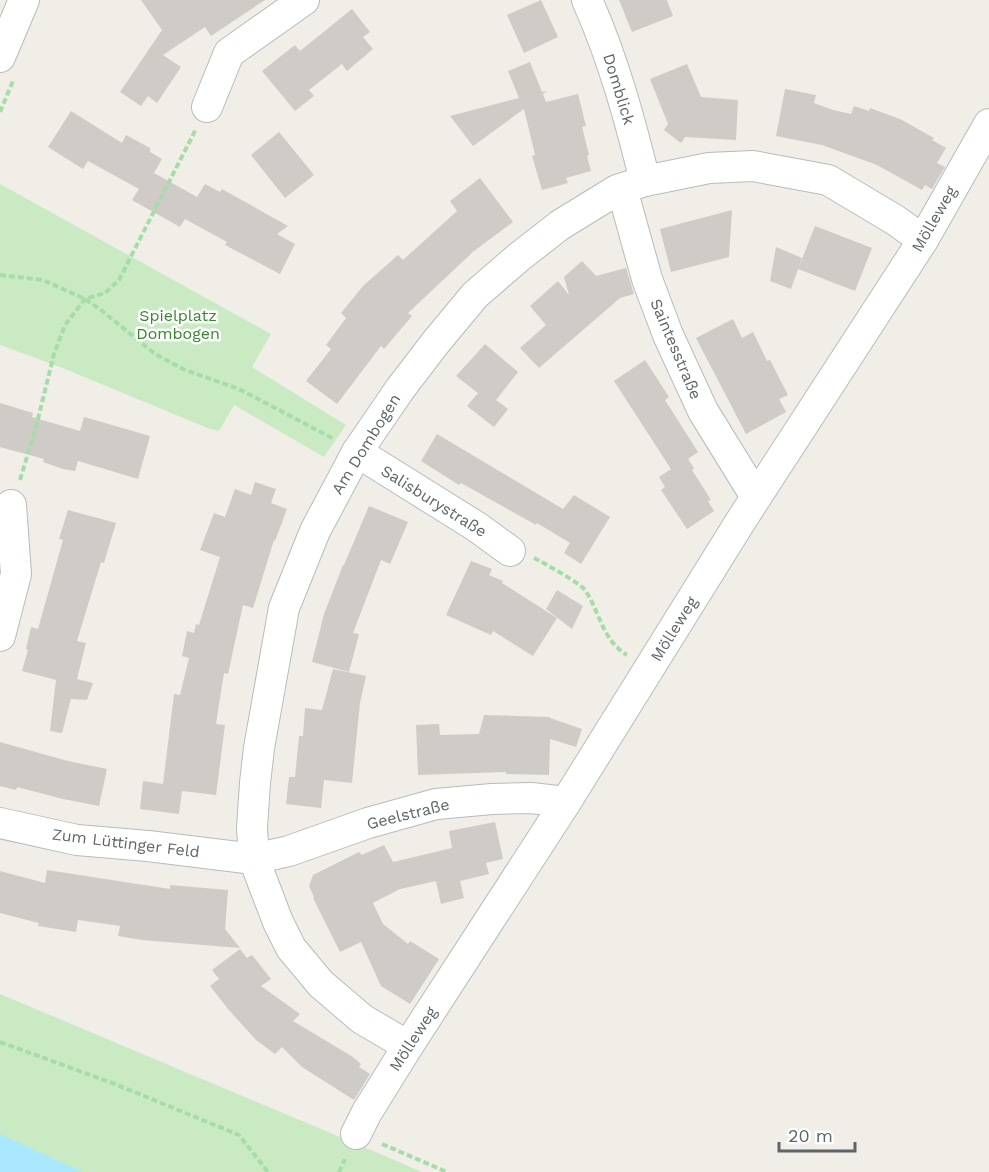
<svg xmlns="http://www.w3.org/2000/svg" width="989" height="1172" font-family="'Work Sans',sans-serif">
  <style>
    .green { fill: #caeac3 }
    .water { fill: #aae8ff }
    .building { fill: #cfcbc6 }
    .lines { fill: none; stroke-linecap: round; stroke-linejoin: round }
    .minor-casing { stroke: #b7bbbe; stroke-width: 32 }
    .path { stroke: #a5ddaa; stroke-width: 4; stroke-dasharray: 6 3; stroke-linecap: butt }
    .minor { stroke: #fff; stroke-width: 30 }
    .labels { text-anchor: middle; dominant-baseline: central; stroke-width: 5; stroke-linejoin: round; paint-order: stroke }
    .street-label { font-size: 16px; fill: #5e6568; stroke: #fff }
    .park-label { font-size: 16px; fill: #3a8530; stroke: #fff }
  </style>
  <rect width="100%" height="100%" fill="#f1eee7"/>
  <g class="green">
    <polygon points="0,184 271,334 252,367 346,425 324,457 234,405 219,431 210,429 60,367 0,345"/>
    <polygon points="0,994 378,1153 422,1172 0,1172"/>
  </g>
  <polygon class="water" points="0,1134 83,1172 0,1172"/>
  <g class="building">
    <polygon points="141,0 265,0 211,36 205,27 163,55 181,67 157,103 148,96 141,106 120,92 162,30"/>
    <polygon points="541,0 558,37 524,53 507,15"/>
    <polygon points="619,0 667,0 673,16 632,32"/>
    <polygon points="352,9 370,32 363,37 373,49 347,71 342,64 309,90 314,96 295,111 262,71 295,45 300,51"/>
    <polygon points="530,62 542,92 547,91 543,94 546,102 578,94 586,126 582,127 589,155 587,156 591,171 566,178 568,183 542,190 532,156 535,155 524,109 473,146 450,116 519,98 508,71"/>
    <polygon points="687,64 701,97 738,100 736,140 685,137 681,143 664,130 668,124 650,79"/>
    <polygon points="785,89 816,95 814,103 833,110 851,114 854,106 869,111 870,108 900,119 934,138 932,140 946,148 937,163 945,167 932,189 925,185 922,190 877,165 822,145 776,136"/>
    <polygon points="71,111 122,143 126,135 150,148 150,152 162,159 154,173 197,197 205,184 220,192 222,189 288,226 277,234 295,244 280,274 225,245 227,242 185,219 180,227 132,200 139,189 88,161 83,169 48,147"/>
    <polygon points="279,132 314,175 285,198 251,155"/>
    <polygon points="480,178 513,222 474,251 408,313 412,316 384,349 381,346 337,404 306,381 331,349 326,345 346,318 341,313 363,286 398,255 403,260 457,211 450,201"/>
    <polygon points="732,210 729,257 671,272 660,229"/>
    <polygon points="815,226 872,248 855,291 798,269"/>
    <polygon points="776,247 802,258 791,289 770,281"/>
    <polygon points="582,261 596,276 626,268 634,294 620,298 539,368 520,348 546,325 530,306 558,281 569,295 564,277"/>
    <polygon points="733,319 742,338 753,332 767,361 770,360 788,395 779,399 786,412 746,434 696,338"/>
    <polygon points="485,344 518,372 496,400 508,409 494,427 467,406 478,393 456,376"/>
    <polygon points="645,360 669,397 665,400 698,452 688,459 694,468 692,470 711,500 708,501 714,511 687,529 661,490 665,487 659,477 671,469 614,381"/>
    <polygon points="0,403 33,413 32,417 80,431 84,417 150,436 138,479 78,461 75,471 63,469 43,462 44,459 0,447"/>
    <polygon points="437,434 563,509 574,495 610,517 581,564 564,553 570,543 537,523 536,525 461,483 459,485 421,461"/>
    <polygon points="255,482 276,489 271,503 287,509 275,541 274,540 253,608 243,605 228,674 224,673 216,724 225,725 216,795 182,791 179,814 140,809 143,781 163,784 174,694 180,695 189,658 182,656 187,631 194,633 196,624 199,625 220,557 200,550 214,513 225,517 235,489 251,495"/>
    <polygon points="369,506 408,522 390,564 381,560 353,633 359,634 349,672 312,662 324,614 343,565 344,565"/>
    <polygon points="68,510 116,523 104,563 101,562 77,641 86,643 77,679 93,683 87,700 71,699 62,733 50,731 56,680 22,671 28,650 26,649 31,627 38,629 63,540 59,539"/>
    <polygon points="471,561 492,569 489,575 503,581 502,583 557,618 533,656 493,631 491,635 446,615"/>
    <polygon points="557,590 583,606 572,629 546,609"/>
    <polygon points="333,669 366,676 360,703 352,783 324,780 321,808 286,804 289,777 295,777 299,736 303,736 305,708 322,710"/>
    <polygon points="484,715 550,717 550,718 582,729 576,747 550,739 549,775 506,774 506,772 418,775 416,725 439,724 440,735 479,734"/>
    <polygon points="0,742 68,761 107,769 99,806 63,799 17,787 16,790 0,786"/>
    <polygon points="495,822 503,859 486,863 489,874 460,881 464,898 441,904 436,881 400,889 373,903 383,924 408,944 410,941 439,959 410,1004 381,986 361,942 340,952 313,898 314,897 309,886 313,875 359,852 362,855 384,845 393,862 452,848 449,831"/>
    <polygon points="47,870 170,889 170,885 228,890 225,929 240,948 142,940 118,936 120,926 78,920 76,932 38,926 39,923 0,913 0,871 45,883"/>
    <polygon points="240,949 247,958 252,955 271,979 261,986 300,1014 293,1021 353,1057 361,1064 359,1067 370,1074 354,1100 302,1067 282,1047 275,1054 256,1040 228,1009 210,986 219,979 212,970"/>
  </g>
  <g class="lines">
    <g class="minor-casing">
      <g id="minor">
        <path d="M587 0C613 58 630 120 645 181"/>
        <polyline points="0,57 24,0"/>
        <polyline points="207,107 229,53 304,0"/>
        <polyline points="622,189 647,279 668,335 703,411 756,497"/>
        <polyline points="357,452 477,527 510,551"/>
        <polyline points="0,636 16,574 11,505"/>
        <polyline points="0,823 77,840 148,846 254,859 289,851 368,823 436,804 492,799 531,798 566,802"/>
        <polyline points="408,1046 362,1019 321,984 291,948 278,922 254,859 252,828 255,783 259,748 284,608 315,531 357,452 400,389 436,342 475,295 519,257 560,225 617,190 645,181 709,168 753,166 828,180 895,220 923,240"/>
        <polyline points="356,1134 367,1112 408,1046 566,802 742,519 923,240 989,124"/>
      </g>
    </g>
    <g class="path">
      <polyline points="0,112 13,81"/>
      <polyline points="0,275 43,280 85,299 101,310 155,354 185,370 239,389 334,439"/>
      <polyline points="20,480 36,427 54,354 65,325 85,299 105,293 119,280 196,129"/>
      <path d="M534 558C544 563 580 583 585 590 600 612 602 640 627 655"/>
      <polyline points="0,1042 115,1084 239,1135 268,1172"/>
      <polyline points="382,1144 447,1172"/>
      <polyline points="339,1172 345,1159"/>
    </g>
    <use href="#minor" class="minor"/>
  </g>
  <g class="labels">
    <g class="street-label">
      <text transform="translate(619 89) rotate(73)">Domblick</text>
      <text transform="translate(934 219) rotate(-60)">Mölleweg</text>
      <text transform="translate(676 349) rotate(67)">Saintesstraße</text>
      <text transform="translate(366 444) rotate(-58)">Am Dombogen</text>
      <text transform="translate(434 501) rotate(32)">Salisburystraße</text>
      <text transform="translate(674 629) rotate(-58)">Mölleweg</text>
      <text transform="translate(408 814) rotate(-14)">Geelstraße</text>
      <text transform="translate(126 843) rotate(7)">Zum Lüttinger Feld</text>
      <text transform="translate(413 1039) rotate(-57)">Mölleweg</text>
    </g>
    <g class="park-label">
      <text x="178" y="315">Spielplatz<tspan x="178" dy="18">Dombogen</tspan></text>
    </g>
  </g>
  <path d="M779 1142v9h76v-9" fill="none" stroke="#5e6568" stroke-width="3"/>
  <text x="788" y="1142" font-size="18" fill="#5e6568" stroke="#ffffff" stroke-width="4.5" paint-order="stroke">20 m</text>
</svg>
